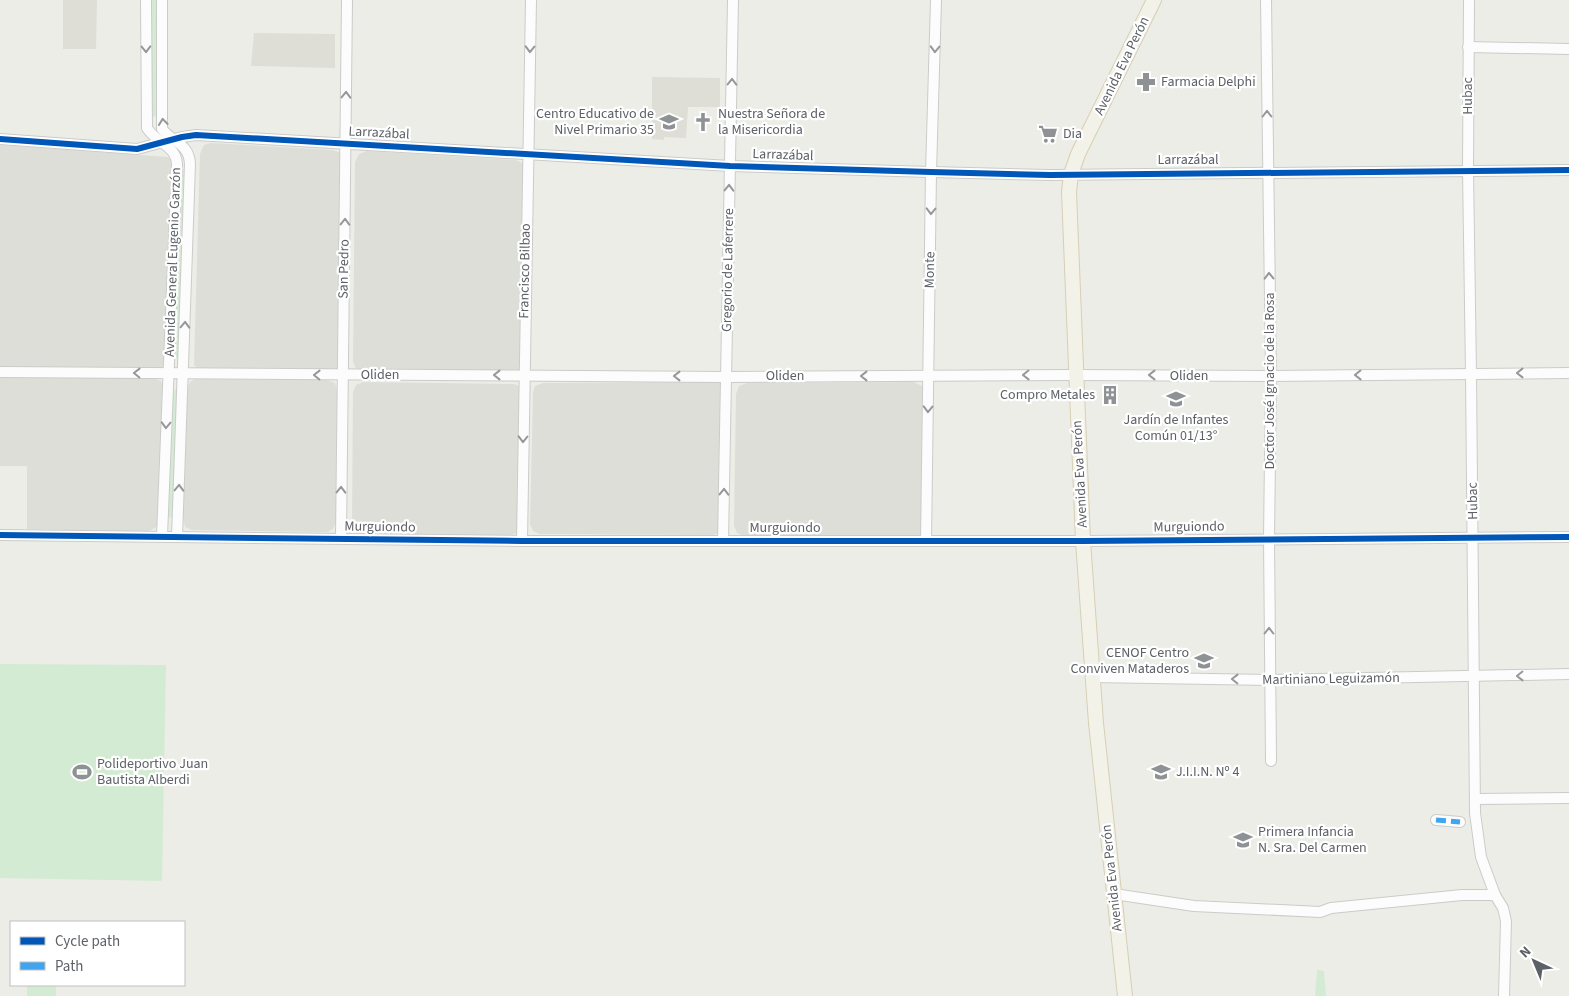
<svg xmlns="http://www.w3.org/2000/svg" width="1569" height="996" font-family="'Source Sans 3',sans-serif">
  <style>
    .industrial { fill: #deded9 }
    .education { fill: #deddd6 }
    .green { fill: #d4ebd3 }
    .lines { fill: none; stroke-linecap: round; stroke-linejoin: round }
    .minor-casing { stroke: #cbcbca; stroke-width: 12 }
    .major-casing { stroke: #d7cfb4; stroke-width: 16 }
    .minor { stroke: #fcfcfc; stroke-width: 10 }
    .major { stroke: #f3f2e9; stroke-width: 14 }
    .quiet { stroke: #40a5ee; stroke-width: 5; stroke-dasharray: 10 5; stroke-linecap: butt }
    .cycleway-casing { stroke: #fff; stroke-width: 9 }
    .cycleway { stroke: #0057b8; stroke-width: 6 }
    .oneway { stroke: #95979b }
    .labels { text-anchor: middle; dominant-baseline: central; stroke-width: 4.5; stroke-linejoin: round; paint-order: stroke }
    .street-label { font-size: 14px; fill: #5d6167; stroke: #fff }
    .poi-label { font-size: 14px; fill: #5d6167; stroke: #fff; text-anchor: start }
  </style>
  <rect width="100%" height="100%" fill="#edede8"/>
  <g class="industrial">
    <polygon points="211,143 333,150 341,153 340,367 334,371 199,370 194,365 200,154 204,145"/>
    <polygon points="0,145 168,157 173,160 165,366 161,369 0,367"/>
    <polygon points="367,151 516,160 524,164 522,368 520,370 516,372 358,370 355,367 353,361 355,162 359,154"/>
    <polygon points="0,378 154,378 161,381 163,387 158,525 156,527 148,532 27,529 27,466 0,466"/>
    <polygon points="195,379 327,380 335,383 337,390 336,522 333,529 327,532 321,532 192,530 185,527 183,517 187,388 190,382"/>
    <polygon points="363,382 514,384 521,387 520,530 517,533 509,536 359,534 356,532 352,525 353,392 356,385"/>
    <polygon points="714,382 719,383 723,387 720,530 718,533 713,535 540,534 533,531 530,524 533,392 535,386 543,383"/>
    <polygon points="914,382 924,387 922,534 916,536 744,536 737,533 734,526 736,394 739,386 747,383"/>
  </g>
  <g class="education">
    <polygon points="63,0 97,0 96,49 63,49"/>
    <polygon points="254,33 335,34 335,68 251,66"/>
    <polygon points="652,77 720,78 720,107 688,107 686,138 664,137 664,140 652,139"/>
  </g>
  <g class="green">
    <polygon points="151,0 158,0 158,115 154,117 151,115"/>
    <polygon points="182,168 186,169 180,358 177,358 174,356"/>
    <polygon points="176,389 178,390 174,518 171,518 168,516 172,392"/>
    <polygon points="0,664 166,665 162,881 0,878"/>
    <polygon points="1317,970 1324,971 1326,996 1315,996"/>
    <rect x="27" y="985" width="29" height="11"/>
  </g>
  <g class="lines">
    <g class="minor-casing">
      <g id="minor">
        <path d="M146 0 147 128C156 143 176 145 177 164L162 536"/>
        <path d="M162 0V129C173 143 189 143 190 164L177 537"/>
        <polyline points="1266,0 1271,376 1269,538 1271,761"/>
        <polyline points="1469,0 1468,170 1471,373 1475,813 1481,857 1495,895 1503,908 1506,921 1504,996"/>
        <polyline points="1468,47 1569,49"/>
        <polyline points="0,139 137,149 182,137 196,135 730,166 931,172 1050,175 1569,170"/>
        <polyline points="0,372 726,377 1075,375 1271,376 1569,373"/>
        <polyline points="0,535 522,541 1083,541 1569,537"/>
        <polyline points="341,538 347,0"/>
        <polyline points="522,541 531,0"/>
        <polyline points="723,541 733,0"/>
        <polyline points="926,541 931,172 936,0"/>
        <polyline points="1093,677 1270,680 1569,674"/>
        <polyline points="1475,799 1569,798"/>
        <polyline points="1436,820 1460,822"/>
        <polyline points="1114,894 1194,906 1320,912 1331,908 1462,895 1495,895"/>
      </g>
    </g>
    <g class="major-casing">
      <polyline id="major" points="1125,996 1096,723 1083,541 1069,192 1071,174 1078,154 1154,0"/>
    </g>
    <use href="#minor" class="minor"/>
    <use href="#major" class="major"/>
    <polyline class="quiet" points="1436,820 1460,822"/>
    <g class="cycleway-casing">
      <g id="cycleway">
        <polyline points="0,139 137,149 182,137 196,135 730,166 931,172 1050,175 1569,170"/>
        <polyline points="0,535 522,541 1083,541 1569,537"/>
      </g>
    </g>
    <use href="#cycleway" class="cycleway"/>
  </g>
  <defs><path id="oneway-chevron" d="M-2-3.5L2.5 0L-2 3.5" fill="none" stroke-width="1.6" stroke-linecap="round" stroke-linejoin="round" transform="scale(1.25)"/></defs>
  <g class="oneway">
    <use href="#oneway-chevron" transform="translate(146 49) rotate(89)"/>
    <use href="#oneway-chevron" transform="translate(530 49) rotate(91)"/>
    <use href="#oneway-chevron" transform="translate(935 49) rotate(92)"/>
    <use href="#oneway-chevron" transform="translate(732 82) rotate(-89)"/>
    <use href="#oneway-chevron" transform="translate(346 95) rotate(-89)"/>
    <use href="#oneway-chevron" transform="translate(1267 114) rotate(-90)"/>
    <use href="#oneway-chevron" transform="translate(163 122) rotate(-96)"/>
    <use href="#oneway-chevron" transform="translate(729 188) rotate(-89)"/>
    <use href="#oneway-chevron" transform="translate(931 211) rotate(91)"/>
    <use href="#oneway-chevron" transform="translate(345 222) rotate(-89)"/>
    <use href="#oneway-chevron" transform="translate(1269 276) rotate(-91)"/>
    <use href="#oneway-chevron" transform="translate(185 325) rotate(-88)"/>
    <use href="#oneway-chevron" transform="translate(137 373) rotate(-179)"/>
    <use href="#oneway-chevron" transform="translate(1520 373) rotate(-180)"/>
    <use href="#oneway-chevron" transform="translate(317 375) rotate(-179)"/>
    <use href="#oneway-chevron" transform="translate(497 375) rotate(-180)"/>
    <use href="#oneway-chevron" transform="translate(1026 375) rotate(179)"/>
    <use href="#oneway-chevron" transform="translate(1152 375) rotate(-180)"/>
    <use href="#oneway-chevron" transform="translate(1358 375) rotate(179)"/>
    <use href="#oneway-chevron" transform="translate(677 376) rotate(-180)"/>
    <use href="#oneway-chevron" transform="translate(864 376) rotate(180)"/>
    <use href="#oneway-chevron" transform="translate(928 409) rotate(91)"/>
    <use href="#oneway-chevron" transform="translate(166 425) rotate(92)"/>
    <use href="#oneway-chevron" transform="translate(523 439) rotate(91)"/>
    <use href="#oneway-chevron" transform="translate(179 488) rotate(-88)"/>
    <use href="#oneway-chevron" transform="translate(341 490) rotate(-89)"/>
    <use href="#oneway-chevron" transform="translate(724 492) rotate(-89)"/>
    <use href="#oneway-chevron" transform="translate(1269 631) rotate(-90)"/>
    <use href="#oneway-chevron" transform="translate(1520 676) rotate(179)"/>
    <use href="#oneway-chevron" transform="translate(1235 679) rotate(-179)"/>
  </g>
  <defs>
    <g id="pharmacy-bare" transform="scale(1.5)"><path d="M-2-6h4v4h4v4h-4v4h-4v-4h-4v-4h4Z" fill="#8f9294" stroke="#fff" stroke-width="2.5" paint-order="stroke"/></g>
    <g id="school-bare" transform="scale(1.5)"><path d="M0-5L7-2L0 1L-7-2ZM-4 1L0 2.5L4 1V4Q0 6-4 4Z" fill="#8f9294" stroke="#fff" stroke-width="2.5" paint-order="stroke"/></g>
    <g id="church-bare" transform="scale(1.5)"><path d="M-1.2-6h2.4v3.5h3.3v2.4h-3.3V6h-2.4V-.1h-3.3v-2.4h3.3Z" fill="#8f9294" stroke="#fff" stroke-width="2.5" paint-order="stroke"/></g>
    <g id="supermarket-bare" transform="scale(1.5)"><path d="M-6-5.5h2.5l.6 2H6L4.5 2H-2.5L-4.4-4H-6ZM-1.5 3.2a1.3 1.3 0 1 0 .1 0ZM3 3.2a1.3 1.3 0 1 0 .1 0Z" fill="#8f9294" stroke="#fff" stroke-width="2.5" paint-order="stroke"/></g>
    <g id="building-bare" transform="scale(1.5)"><path d="M-4-6H4V6H1V3H-1V6H-4ZM-2.5-4.3h1.7v1.8h-1.7ZM.8-4.3h1.7v1.8H.8ZM-2.5-1h1.7V.8h-1.7ZM.8-1h1.7V.8H.8Z" fill="#8f9294" stroke="#fff" stroke-width="2.5" paint-order="stroke"/></g>
    <g id="stadium-bare" transform="scale(1.5)"><path d="M0-5a6.5 5 0 1 0 0 10a6.5 5 0 1 0 0-10ZM-3.5-1.8h7v3.6h-7Z" fill="#8f9294" stroke="#fff" stroke-width="2.5" paint-order="stroke"/></g>
  </defs>
  <g fill-rule="evenodd">
    <use href="#pharmacy-bare" x="1146" y="82"/>
    <use href="#school-bare" x="669" y="122"/>
    <use href="#church-bare" x="703" y="122"/>
    <use href="#supermarket-bare" x="1048" y="134"/>
    <use href="#building-bare" x="1110" y="395"/>
    <use href="#school-bare" x="1176" y="399"/>
    <use href="#school-bare" x="1204" y="661"/>
    <use href="#stadium-bare" x="82" y="772"/>
    <use href="#school-bare" x="1161" y="772"/>
    <use href="#school-bare" x="1243" y="840"/>
  </g>
  <g class="labels">
    <g class="street-label">
      <text transform="translate(1122 66) rotate(-64)">Avenida Eva Perón</text>
      <text transform="translate(1468 96) rotate(-90)">Hubac</text>
      <text transform="translate(379 133) rotate(3)">Larrazábal</text>
      <text transform="translate(783 155) rotate(2)">Larrazábal</text>
      <text x="1188" y="160">Larrazábal</text>
      <text transform="translate(173 262) rotate(-88)">Avenida General Eugenio Garzón</text>
      <text transform="translate(344 269) rotate(-89)">San Pedro</text>
      <text transform="translate(728 270) rotate(-89)">Gregorio de Laferrere</text>
      <text transform="translate(930 270) rotate(-89)">Monte</text>
      <text transform="translate(525 271) rotate(-89)">Francisco Bilbao</text>
      <text x="380" y="375">Oliden</text>
      <text x="785" y="376">Oliden</text>
      <text x="1189" y="376">Oliden</text>
      <text transform="translate(1270 381) rotate(-90)">Doctor José Ignacio de la Rosa</text>
      <text transform="translate(1080 474) rotate(-93)">Avenida Eva Perón</text>
      <text transform="translate(1473 501) rotate(-91)">Hubac</text>
      <text transform="translate(380 527) rotate(1)">Murguiondo</text>
      <text transform="translate(1189 527) rotate(-1)">Murguiondo</text>
      <text x="785" y="528">Murguiondo</text>
      <text transform="translate(1331 679) rotate(-1)">Martiniano Leguizamón</text>
      <text transform="translate(1112 878) rotate(-96)">Avenida Eva Perón</text>
    </g>
    <g class="poi-label">
      <text x="1161" y="82">Farmacia Delphi</text>
      <text x="654" y="114" text-anchor="end">Centro Educativo de<tspan x="654" dy="16">Nivel Primario 35</tspan></text>
      <text x="718" y="114">Nuestra Señora de<tspan x="718" dy="16">la Misericordia</tspan></text>
      <text x="1063" y="134">Dia</text>
      <text x="1095" y="395" text-anchor="end">Compro Metales</text>
      <text x="1176" y="420" text-anchor="middle">Jardín de Infantes<tspan x="1176" dy="16">Común 01/13°</tspan></text>
      <text x="1189" y="653" text-anchor="end">CENOF Centro<tspan x="1189" dy="16">Conviven Mataderos</tspan></text>
      <text x="97" y="764">Polideportivo Juan<tspan x="97" dy="16">Bautista Alberdi</tspan></text>
      <text x="1176" y="772">J.I.I.N. Nº 4</text>
      <text x="1258" y="832">Primera Infancia<tspan x="1258" dy="16">N. Sra. Del Carmen</tspan></text>
    </g>
  </g>
  <rect x="10" y="921" width="175" height="65" fill="#ffffff" stroke="#bec0c2"/>
  <rect x="20" y="937" width="25" height="8" fill="#0057b8" stroke="#bec0c2"/>
  <text x="55" y="946" font-size="15" fill="#5d6167">Cycle path</text>
  <rect x="20" y="962" width="25" height="8" fill="#40a5ee" stroke="#bec0c2"/>
  <text x="55" y="971" font-size="15" fill="#5d6167">Path</text>
  <g transform="translate(1534 961) rotate(316)" stroke="#ffffff" stroke-width="4" paint-order="stroke">
  <path d="M0-4L9 19L0 12L-9 19Z" fill="#5d6167"/>
  <text y="-8" font-size="14" font-weight="bold" text-anchor="middle" fill="#5d6167">N</text>
  </g>
</svg>
